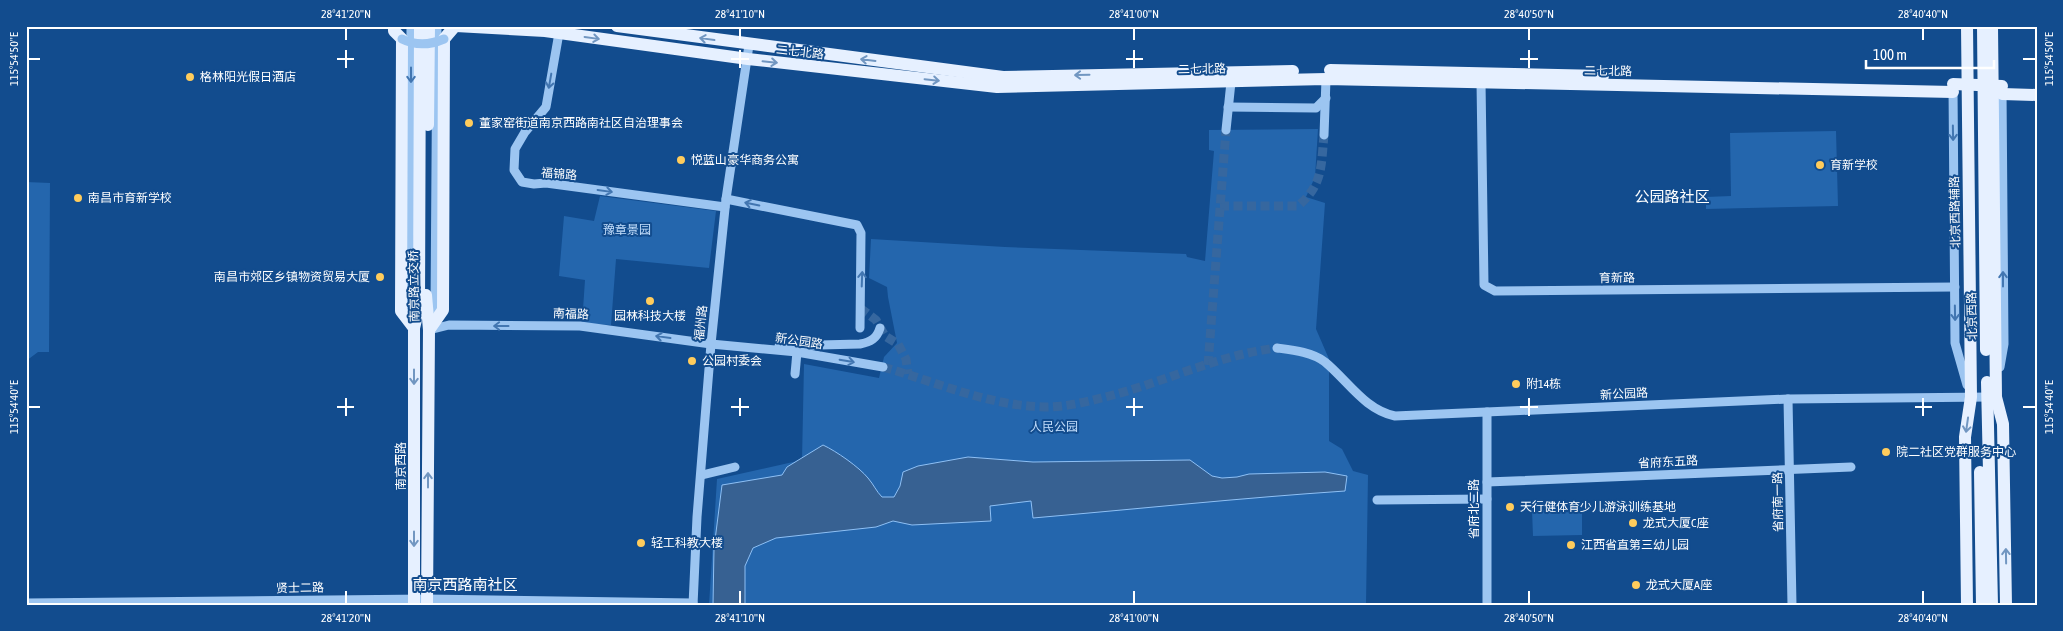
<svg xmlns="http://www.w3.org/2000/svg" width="2063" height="631" font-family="'Asap Condensed','Noto Sans SC',sans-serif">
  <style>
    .green { fill: #2466ad }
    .water { fill: #376192; stroke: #8ec0f5 }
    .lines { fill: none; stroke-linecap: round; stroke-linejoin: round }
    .minor-tunnel { stroke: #36679f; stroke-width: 9; stroke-dasharray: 9 4.5; stroke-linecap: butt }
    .minor { stroke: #9cc5f1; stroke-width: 9 }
    .major { stroke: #e6f0ff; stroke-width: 12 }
    .minor-bridge { stroke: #9cc5f1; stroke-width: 9 }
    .major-bridge { stroke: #e6f0ff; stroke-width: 12 }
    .oneway { stroke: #7196c1 }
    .oneway2 { stroke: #4276b1 }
    .ticks { fill: none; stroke: #fff; stroke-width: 2 }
    .poi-dot { fill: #ffcc5c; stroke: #124c8e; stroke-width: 2 }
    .labels { text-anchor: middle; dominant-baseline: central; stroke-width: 4; stroke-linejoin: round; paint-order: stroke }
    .street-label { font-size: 12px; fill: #fff; stroke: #124c8e }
    .poi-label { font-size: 12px; fill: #fff; stroke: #124c8e; text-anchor: start }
    .park-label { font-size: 12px; fill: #c3defc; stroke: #124c8e }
    .quarter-label { font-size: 15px; fill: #fff; stroke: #124c8e }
    .neatline { fill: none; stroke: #fff; stroke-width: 2 }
    .ticks-label { font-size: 12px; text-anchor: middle; fill: #fff }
  </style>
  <rect width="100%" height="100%" fill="#124c8e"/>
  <g class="green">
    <polygon points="1318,129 1315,177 1306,197 1325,203 1316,329 1329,359 1329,441 1342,449 1353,471 1368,475 1366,605 709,605 717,479 802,460 804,364 879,378 884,357 897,343 888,297 887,287 869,278 871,239 1005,247 1186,254 1187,257 1205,261 1214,151 1209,150 1209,130"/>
    <polygon points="1836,131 1838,206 1706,209 1706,197 1731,196 1730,133"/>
    <polygon points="26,182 50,183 49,352 38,352 26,361"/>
    <polygon points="600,196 716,211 709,268 616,259 611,325 582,324 585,280 559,276 564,216 594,221"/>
    <polygon points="1582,509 1582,535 1533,536 1532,510"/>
  </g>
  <path class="water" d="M823 445C836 451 859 467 868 478 874 485 876 491 882 497H894L900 486 903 472 918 466 968 457 1033 462 1190 460 1212 476 1222 478 1237 477 1249 474 1325 472 1347 476 1345 491C1241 498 1137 509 1033 518L1031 501 990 506 991 521 912 525 893 521 876 527 776 538 753 548 745 566V605H713L714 548 722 485 782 475 787 467Z"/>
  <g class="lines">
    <g class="minor-tunnel">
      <path d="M1220 206H1298C1323 185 1321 166 1324 135"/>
      <polyline points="860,308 876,320 885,336 898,344 906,359 908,374"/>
      <polyline points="1208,365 1226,130"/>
      <path d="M883 367C936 382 989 406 1045 407 1065 407 1086 402 1105 397 1163 383 1217 355 1277 348"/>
    </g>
    <g class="minor">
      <polyline points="411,26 409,304 413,323"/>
      <polyline points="437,26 435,306 429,330 449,325 580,326 711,344 797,352 883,367"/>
      <polyline points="559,33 546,107 525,132 515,149 514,170 522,182 534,184 546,183 725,207"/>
      <polyline points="1481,82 1484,285 1495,291 1955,287"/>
      <polyline points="1953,87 1955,343 1967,385"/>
      <polyline points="1228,107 1316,108 1326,98"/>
      <polyline points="1226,130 1231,82"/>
      <polyline points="1324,135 1326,79"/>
      <polyline points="726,199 857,225 861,233 860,328"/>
      <path d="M779 346 860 344C871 342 877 338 880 328"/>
      <path d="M1277 348C1292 350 1312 352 1325 362 1348 381 1365 410 1395 416L1788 399 1991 397"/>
      <polyline points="2000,367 2004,344 2002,90"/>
      <polyline points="795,374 797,352"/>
      <polyline points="1788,399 1792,605"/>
      <polyline points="702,475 735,467"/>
      <polyline points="1487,482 1851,467"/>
      <polyline points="1377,500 1487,499"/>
      <polyline points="26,603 427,599 693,603"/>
      <polyline points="693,605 697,517 711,344 726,199 749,45"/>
      <polyline points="1487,605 1487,412"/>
    </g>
    <g class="major">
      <polyline points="394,26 394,31 402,39 401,311 414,328"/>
      <polyline points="456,26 545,31 748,59 997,87 1326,79 1953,92"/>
      <polyline points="617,26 1003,77 1293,71"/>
      <polyline points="1967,26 1971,397 1965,437 1967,605"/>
      <polyline points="1983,26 1986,350"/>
      <polyline points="1992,26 1996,397 2003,424 2006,605"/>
      <polyline points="1330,70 1603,76"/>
      <polyline points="2002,94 2037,95"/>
      <polyline points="428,125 429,26"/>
      <polyline points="426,295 429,330 427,605"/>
      <polyline points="429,330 443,310 444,39 455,26"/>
      <polyline points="1987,382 1992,605"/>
      <polyline points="1980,472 1982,605"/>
      <polyline points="414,605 414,328 419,307 420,26"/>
    </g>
    <path class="minor-bridge" d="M402 39C416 46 430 45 444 39"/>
    <polyline class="major-bridge" points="1953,84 2002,86"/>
  </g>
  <defs><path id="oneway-shaft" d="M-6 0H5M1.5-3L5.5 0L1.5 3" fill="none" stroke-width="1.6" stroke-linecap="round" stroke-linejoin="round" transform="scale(1.25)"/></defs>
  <g class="oneway">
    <use href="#oneway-shaft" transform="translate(592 38) rotate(8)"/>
    <use href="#oneway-shaft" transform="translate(707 39) rotate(-172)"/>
    <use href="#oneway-shaft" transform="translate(868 60) rotate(-173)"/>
    <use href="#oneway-shaft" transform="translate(770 62) rotate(6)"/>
    <use href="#oneway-shaft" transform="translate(1082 75) rotate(179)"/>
    <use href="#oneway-shaft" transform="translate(932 80) rotate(6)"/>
    <use href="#oneway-shaft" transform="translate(414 377) rotate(90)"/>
    <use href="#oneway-shaft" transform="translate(1967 425) rotate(98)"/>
    <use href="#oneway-shaft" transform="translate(428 480) rotate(-90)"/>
    <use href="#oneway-shaft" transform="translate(414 539) rotate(90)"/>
    <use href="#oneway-shaft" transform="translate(2006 556) rotate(-91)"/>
  </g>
  <g class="oneway2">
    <use href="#oneway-shaft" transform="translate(411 75) rotate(90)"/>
    <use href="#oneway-shaft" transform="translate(550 81) rotate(100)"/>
    <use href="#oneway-shaft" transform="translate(1953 133) rotate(89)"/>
    <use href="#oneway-shaft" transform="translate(605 191) rotate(8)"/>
    <use href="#oneway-shaft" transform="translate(752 204) rotate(-168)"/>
    <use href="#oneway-shaft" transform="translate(862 279) rotate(-88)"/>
    <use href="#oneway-shaft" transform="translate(2003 279) rotate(-90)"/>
    <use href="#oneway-shaft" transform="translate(1955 313) rotate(89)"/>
    <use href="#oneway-shaft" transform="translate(501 326) rotate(-180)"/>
    <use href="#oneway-shaft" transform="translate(663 337) rotate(-172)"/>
    <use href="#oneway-shaft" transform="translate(847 361) rotate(10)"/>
  </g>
  <path class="ticks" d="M346 28V40M740 28V40M1134 28V40M1529 28V40M1923 28V40M346 50V68M740 50V68M1134 50V68M1529 50V68M28 59H40M337 59H354M731 59H749M1126 59H1143M1520 59H1538M2023 59H2036M346 398V416M740 398V416M1134 398V416M1529 398V416M1923 398V416M28 407H40M337 407H354M731 407H749M1126 407H1143M1520 407H1538M1915 407H1932M2023 407H2036M346 591V604M740 591V604M1134 591V604M1529 591V604M1923 591V604"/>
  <g class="poi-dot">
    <circle cx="190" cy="77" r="5"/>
    <circle cx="469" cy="123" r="5"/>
    <circle cx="681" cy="160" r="5"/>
    <circle cx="1820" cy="165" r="5"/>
    <circle cx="78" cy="198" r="5"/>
    <circle cx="380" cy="277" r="5"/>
    <circle cx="650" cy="301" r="5"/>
    <circle cx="692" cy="361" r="5"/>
    <circle cx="1516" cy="384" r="5"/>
    <circle cx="1886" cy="452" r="5"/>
    <circle cx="1510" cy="507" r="5"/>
    <circle cx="1633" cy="523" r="5"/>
    <circle cx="641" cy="543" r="5"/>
    <circle cx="1571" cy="545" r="5"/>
    <circle cx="1636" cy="585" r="5"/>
  </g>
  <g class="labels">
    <g class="street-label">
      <text transform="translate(800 52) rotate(6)">二七北路</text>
      <text transform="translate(1202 69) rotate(-1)">二七北路</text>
      <text transform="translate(1608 71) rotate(1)">二七北路</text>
      <text transform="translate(559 174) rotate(5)">福锦路</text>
      <text transform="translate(1955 212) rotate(-91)">北京西路辅路</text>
      <text transform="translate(1617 278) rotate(-1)">育新路</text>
      <text transform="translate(414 286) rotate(-91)">南京路立交桥</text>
      <text transform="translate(571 314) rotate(2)">南福路</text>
      <text transform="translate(1972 316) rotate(-91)">北京西路</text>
      <text transform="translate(701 323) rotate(-84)">福州路</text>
      <text transform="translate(799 341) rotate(8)">新公园路</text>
      <text transform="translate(1624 394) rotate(-3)">新公园路</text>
      <text transform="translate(1668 462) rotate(-3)">省府东五路</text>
      <text transform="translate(401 466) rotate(-90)">南京西路</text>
      <text transform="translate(1778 502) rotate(-91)">省府南一路</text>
      <text transform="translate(1474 509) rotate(-90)">省府北二路</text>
      <text transform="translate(300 588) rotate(-1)">贤士二路</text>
    </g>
    <g class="poi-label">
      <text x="200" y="77">格林阳光假日酒店</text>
      <text x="479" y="123">董家窑街道南京西路南社区自治理事会</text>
      <text x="691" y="160">悦蓝山豪华商务公寓</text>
      <text x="1830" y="165">育新学校</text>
      <text x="88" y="198">南昌市育新学校</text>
      <text x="370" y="277" text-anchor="end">南昌市郊区乡镇物资贸易大厦</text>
      <text x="650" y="316" text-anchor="middle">园林科技大楼</text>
      <text x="702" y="361">公园村委会</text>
      <text x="1526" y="384">附14栋</text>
      <text x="1896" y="452">院二社区党群服务中心</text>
      <text x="1520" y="507">天行健体育少儿游泳训练基地</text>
      <text x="1643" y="523">龙式大厦C座</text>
      <text x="651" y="543">轻工科教大楼</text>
      <text x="1581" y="545">江西省直第三幼儿园</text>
      <text x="1646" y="585">龙式大厦A座</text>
    </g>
    <g class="park-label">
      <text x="627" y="230">豫章景园</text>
      <text x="1054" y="427">人民公园</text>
    </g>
    <g class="quarter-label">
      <text x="1672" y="196">公园路社区</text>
      <text x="465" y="584">南京西路南社区</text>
    </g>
  </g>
  <rect width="2063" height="631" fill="none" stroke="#124c8e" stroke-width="55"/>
  <path d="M1866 60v8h128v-8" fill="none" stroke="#ffffff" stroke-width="2.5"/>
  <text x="1873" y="60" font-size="15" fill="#ffffff" stroke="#124c8e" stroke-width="4" paint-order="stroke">100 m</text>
  <rect x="28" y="28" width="2008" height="576" class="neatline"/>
  <g class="ticks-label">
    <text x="346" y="18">28°41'20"N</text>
    <text x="740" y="18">28°41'10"N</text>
    <text x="1134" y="18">28°41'00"N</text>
    <text x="1529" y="18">28°40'50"N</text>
    <text x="1923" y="18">28°40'40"N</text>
    <text transform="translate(2049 59) rotate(-90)" y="4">115°54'50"E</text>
    <text transform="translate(14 59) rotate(-90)" y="4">115°54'50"E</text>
    <text transform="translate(2049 407) rotate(-90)" y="4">115°54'40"E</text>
    <text transform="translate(14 407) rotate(-90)" y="4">115°54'40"E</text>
    <text x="346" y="622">28°41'20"N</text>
    <text x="740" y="622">28°41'10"N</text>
    <text x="1134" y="622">28°41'00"N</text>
    <text x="1529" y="622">28°40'50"N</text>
    <text x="1923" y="622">28°40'40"N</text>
  </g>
</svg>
